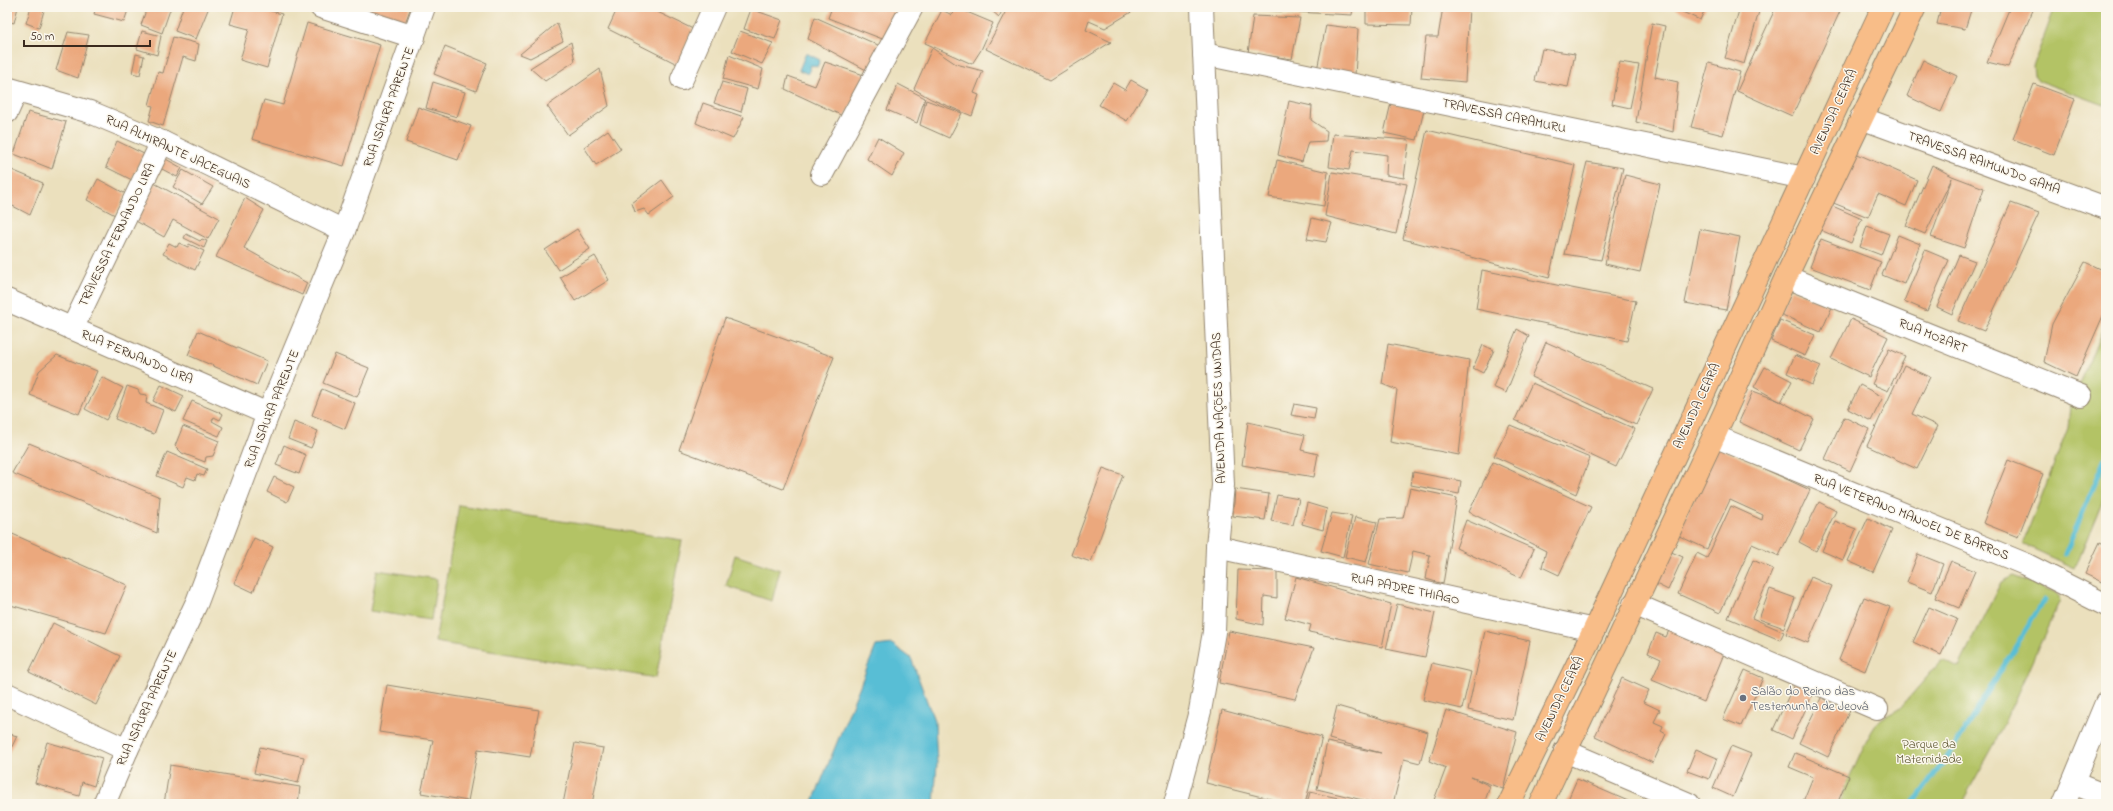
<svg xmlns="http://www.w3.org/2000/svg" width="2113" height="811" font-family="'Indie Flower',sans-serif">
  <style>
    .green { fill: #b3c365; stroke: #777642 }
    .water { fill: #58bed5; stroke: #4a747a }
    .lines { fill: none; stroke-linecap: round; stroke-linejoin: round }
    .stream { stroke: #58bed5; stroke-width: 5 }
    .building { fill: #eba87d }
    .minor-casing { stroke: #93856e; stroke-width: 24 }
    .major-casing { stroke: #93856e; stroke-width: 24 }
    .minor { stroke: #fff; stroke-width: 22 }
    .major { stroke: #f8bd88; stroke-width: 22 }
    .worship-dot { fill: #6b7280; stroke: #fbf7ec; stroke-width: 1.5 }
    .labels { text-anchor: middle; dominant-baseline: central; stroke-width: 3; stroke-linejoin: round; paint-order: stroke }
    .street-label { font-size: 13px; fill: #3b2a1e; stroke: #fbf7ec }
    .worship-label { font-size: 13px; fill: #5b616d; stroke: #fbf7ec; text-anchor: start }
    .park-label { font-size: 13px; fill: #5f5833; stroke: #fbf7ec }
  </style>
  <rect width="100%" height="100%" fill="#fbf7ec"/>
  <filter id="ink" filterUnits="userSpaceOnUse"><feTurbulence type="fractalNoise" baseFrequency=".025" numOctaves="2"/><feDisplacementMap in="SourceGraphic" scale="8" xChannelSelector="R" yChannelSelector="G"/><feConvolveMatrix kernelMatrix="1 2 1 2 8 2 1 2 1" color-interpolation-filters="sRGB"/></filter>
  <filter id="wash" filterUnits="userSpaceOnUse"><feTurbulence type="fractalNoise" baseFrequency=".012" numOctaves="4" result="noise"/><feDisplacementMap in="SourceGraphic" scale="16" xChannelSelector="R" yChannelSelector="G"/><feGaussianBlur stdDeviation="0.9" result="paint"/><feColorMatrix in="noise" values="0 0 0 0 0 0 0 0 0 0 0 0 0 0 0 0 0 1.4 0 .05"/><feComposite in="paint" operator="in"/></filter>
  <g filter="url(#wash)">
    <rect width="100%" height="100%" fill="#ebe0bd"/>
    <g class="green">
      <polygon points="2055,7 2106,7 2106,106 2039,81 2034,75 2033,66"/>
      <polygon points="2106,322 2106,492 2075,568 2023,544 2068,428 2070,404"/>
      <polygon points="459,505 682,540 656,678 435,642"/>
      <polygon points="735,555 780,570 772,601 726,586"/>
      <polygon points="377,570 437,579 431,620 370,611"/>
      <path d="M2013 576 2055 592 2060 600 1994 745 1961 804H1839C1847 785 1867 732 1881 719 1886 715 1894 713 1900 708L1941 661C1948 660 1952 667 1959 667L2001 582Z"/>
    </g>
    <g class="water">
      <polygon points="806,53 820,60 817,67 811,65 808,74 799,70"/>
      <polygon points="892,644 911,658 935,723 937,764 934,804 812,804 876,646"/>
    </g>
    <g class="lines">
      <g class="stream">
        <polyline points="2065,554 2106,458"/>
        <polyline points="1913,804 1953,749 2044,600"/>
      </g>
    </g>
    <g id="blocks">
      <g class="building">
        <polygon points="7,7 18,7 14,23 7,21"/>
        <polygon points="31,7 45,7 39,28 26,23"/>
        <polygon points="96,7 129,7 124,22 94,14"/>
        <polygon points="147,7 171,7 162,33 141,25"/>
        <polygon points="183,7 209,7 196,39 175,31"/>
        <polygon points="235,7 256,7 282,14 267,68 240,60 249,29 230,24"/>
        <polygon points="356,7 411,7 405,23"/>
        <polygon points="618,7 647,7 693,29 679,65 608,29"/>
        <polygon points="832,7 895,7 898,8 885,40 828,18"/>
        <polygon points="955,7 993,23 981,50 972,64 925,43 942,10 952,15"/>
        <polygon points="993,7 1004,7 999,17 992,11"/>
        <polygon points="1008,7 1126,7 1133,11 1105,28 1089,21 1086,30 1111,42 1050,80 986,49"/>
        <polygon points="1239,7 1353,7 1352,15 1239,9"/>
        <polygon points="1366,7 1412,7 1411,25 1366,24"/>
        <polygon points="1443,7 1469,7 1465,82 1421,78 1426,37 1438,37"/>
        <polygon points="1677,7 1706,7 1700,20 1676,9"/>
        <polygon points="1740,7 1760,8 1744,64 1725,58"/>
        <polygon points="1776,7 1842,7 1792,116 1737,91"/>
        <polygon points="1941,7 1972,7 1965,29 1937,24"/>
        <polygon points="2010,7 2034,8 2008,67 1987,62"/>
        <polygon points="751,9 782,20 775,39 744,29"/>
        <polygon points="1253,16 1300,18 1292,59 1248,53"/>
        <polygon points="815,17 878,45 870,72 808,39"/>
        <polygon points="307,23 380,45 344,166 252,139 264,100 283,105"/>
        <polygon points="557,23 563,41 530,58 520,54"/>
        <polygon points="1652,23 1665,26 1655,77 1678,82 1673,132 1636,122"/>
        <polygon points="1326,25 1358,29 1355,75 1317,70"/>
        <polygon points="142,31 161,36 157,55 137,49"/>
        <polygon points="740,31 773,43 762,64 732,51"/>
        <polygon points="68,32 89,35 78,78 56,70"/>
        <polygon points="173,37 199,44 196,61 183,57 163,126 149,121 153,106 149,105 158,72 163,73"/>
        <polygon points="571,42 575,61 545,81 530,68"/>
        <polygon points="445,46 487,63 476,91 434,74"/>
        <polygon points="932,48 956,64 983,71 974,93 979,95 972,116 931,99 914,89"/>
        <polygon points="1542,49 1575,54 1568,87 1535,81"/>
        <polygon points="136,54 144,56 140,75 132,73"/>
        <polygon points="729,55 763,69 758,89 723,79"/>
        <polygon points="1923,60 1957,76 1941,112 1907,96"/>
        <polygon points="825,62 867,76 845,117 785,89 788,76 815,86"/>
        <polygon points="1620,62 1639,65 1630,108 1612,104"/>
        <polygon points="1709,63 1740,72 1723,135 1691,127"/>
        <polygon points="600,69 609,106 568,135 547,106"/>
        <polygon points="1131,80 1147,89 1127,121 1099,105 1113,83 1125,90"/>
        <polygon points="433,82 465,92 457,117 426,108"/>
        <polygon points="722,82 747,89 741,112 714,103"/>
        <polygon points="898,84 925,98 917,123 887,110"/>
        <polygon points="2034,84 2075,99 2054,155 2013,139"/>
        <polygon points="926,100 962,113 949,138 920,125"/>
        <polygon points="1289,101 1312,106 1311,120 1327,131 1326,141 1308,142 1302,162 1278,155"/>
        <polygon points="703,103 744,117 733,139 696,123"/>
        <polygon points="1391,103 1424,110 1417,140 1384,133"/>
        <polygon points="418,107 471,126 458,160 406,142"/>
        <polygon points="28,112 66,122 52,169 14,154"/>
        <polygon points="608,130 621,149 596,165 584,147"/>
        <polygon points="1427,130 1575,165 1549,278 1403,239"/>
        <polygon points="1333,134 1409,140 1404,178 1386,175 1387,155 1353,150 1349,170 1329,167"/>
        <polygon points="878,137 904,153 892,176 867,159"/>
        <polygon points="117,141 144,154 132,180 106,167"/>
        <polygon points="1853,152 1917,180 1906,206 1878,194 1868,217 1831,202"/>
        <polygon points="164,158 182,168 177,177 162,169 156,178"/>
        <polygon points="1277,160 1328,172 1324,206 1269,197"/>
        <polygon points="1587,162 1623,168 1601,260 1564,254"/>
        <polygon points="1932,165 1952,176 1984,188 1964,248 1931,237 1952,178 1925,234 1906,226"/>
        <polygon points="7,168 43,183 30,215 7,203"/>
        <polygon points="183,170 213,187 202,204 173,187"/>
        <polygon points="1332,172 1407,184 1396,234 1325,216"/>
        <polygon points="1625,175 1660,184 1640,272 1605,264"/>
        <polygon points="98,179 126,194 115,215 87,200"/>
        <polygon points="662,180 674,197 649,215 644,209 635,212 632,203"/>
        <polygon points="154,183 219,218 208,239 173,220 164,237 134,220"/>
        <polygon points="245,198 264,210 244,248 307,283 302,295 216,257"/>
        <polygon points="2011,203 2039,213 1984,331 1958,321"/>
        <polygon points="1828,204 1862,219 1851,243 1818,229"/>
        <polygon points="1312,218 1332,223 1326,242 1307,239"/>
        <polygon points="1867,226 1889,234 1881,255 1860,247"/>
        <polygon points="577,229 590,249 558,270 545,250"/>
        <polygon points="1700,229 1740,237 1726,310 1685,303"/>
        <polygon points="186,234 200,241 202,239 207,241 204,248 184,238"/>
        <polygon points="1898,235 1920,244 1904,284 1882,275"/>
        <polygon points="1821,239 1881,262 1870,290 1810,267"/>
        <polygon points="169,243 177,247 179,243 188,247 189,244 204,251 195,270 163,254"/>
        <polygon points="1925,250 1949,260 1927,311 1904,301"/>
        <polygon points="1959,255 1975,261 1952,314 1937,307"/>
        <polygon points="595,256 609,280 575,301 560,277"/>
        <polygon points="2085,262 2106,272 2106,309 2076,377 2044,362 2052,324"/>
        <polygon points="1482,270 1636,301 1627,341 1476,309"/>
        <polygon points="1791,289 1832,307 1821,332 1780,314"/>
        <polygon points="725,318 834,357 783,489 679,450"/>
        <polygon points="1851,319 1888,337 1869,377 1831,359"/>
        <polygon points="1780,320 1815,335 1805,356 1771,341"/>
        <polygon points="1517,329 1529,336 1506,393 1493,387"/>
        <polygon points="198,331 267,361 257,385 188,355"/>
        <polygon points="1546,342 1653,389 1636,425 1531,377"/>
        <polygon points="1388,344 1469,360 1459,455 1390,442 1397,390 1382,384"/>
        <polygon points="1483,345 1494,350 1483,373 1473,368"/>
        <polygon points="1889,349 1905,356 1888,391 1872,384"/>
        <polygon points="335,354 369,368 357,397 323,383"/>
        <polygon points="57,355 97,371 79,414 30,395 39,371"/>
        <polygon points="1795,355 1821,366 1812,385 1787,373"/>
        <polygon points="1904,365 1930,377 1912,414 1938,426 1917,469 1867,446"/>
        <polygon points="1765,367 1792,381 1781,402 1754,387"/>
        <polygon points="102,377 123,388 106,420 85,409"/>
        <polygon points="1532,383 1635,429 1616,467 1515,420"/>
        <polygon points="161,385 184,396 176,412 153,401"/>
        <polygon points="1860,385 1883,397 1871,421 1848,409"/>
        <polygon points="127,386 138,390 140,394 147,395 146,403 163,410 154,434 115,419"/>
        <polygon points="322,389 355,403 345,429 312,415"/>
        <polygon points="1753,391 1780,401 1814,419 1799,450 1739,422"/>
        <polygon points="192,401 223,414 220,420 214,417 212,421 223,427 219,436 183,421"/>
        <polygon points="1294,404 1316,408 1314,419 1291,415"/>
        <polygon points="1844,417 1869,429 1850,471 1825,459"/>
        <polygon points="294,422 318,431 311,448 288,439"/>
        <polygon points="1248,422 1305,435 1301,450 1318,454 1314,477 1242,465"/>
        <polygon points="1510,425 1590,458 1576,494 1494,456"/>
        <polygon points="183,426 219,441 213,456 206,457 205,462 182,453 175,446"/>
        <polygon points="29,443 160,497 157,533 12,473"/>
        <polygon points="284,445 306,455 299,474 276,465"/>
        <polygon points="1717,447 1810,490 1779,556 1752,544 1720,613 1678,594 1697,553 1707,558 1731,506 1762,520 1763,515 1730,500 1707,549 1677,535"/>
        <polygon points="167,452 207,469 204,476 197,474 195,480 187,477 183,487 157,476"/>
        <polygon points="2008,460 2043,474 2018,537 1983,523"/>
        <polygon points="1493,462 1591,507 1559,575 1542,567 1546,551 1469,512"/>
        <polygon points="1103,468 1123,475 1091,562 1071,555"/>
        <polygon points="1413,472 1461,481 1459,494 1411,485"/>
        <polygon points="274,477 294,487 287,502 267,492"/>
        <polygon points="1410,488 1457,498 1443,584 1426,579 1430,555 1413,551 1408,573 1369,564 1380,519 1403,518"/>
        <polygon points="1235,489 1269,494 1265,520 1233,516"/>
        <polygon points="1277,495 1299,499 1293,525 1271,521"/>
        <polygon points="1819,502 1836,511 1816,551 1799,542"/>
        <polygon points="1307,503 1327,509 1323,530 1302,524"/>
        <polygon points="1332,513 1352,516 1343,557 1321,551"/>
        <polygon points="1355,517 1377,522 1366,562 1345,557"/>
        <polygon points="1868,518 1892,530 1873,572 1848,561"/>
        <polygon points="1466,520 1534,549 1521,578 1456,548"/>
        <polygon points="1835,521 1856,529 1843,560 1822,551"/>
        <polygon points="8,532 127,585 106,633 7,604"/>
        <polygon points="254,538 273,547 253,592 234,583"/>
        <polygon points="2100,542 2106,545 2106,584 2085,574"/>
        <polygon points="1669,551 1683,557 1668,590 1654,583"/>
        <polygon points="1918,554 1943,564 1932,592 1907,582"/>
        <polygon points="1753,560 1773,569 1752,618 1784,632 1780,640 1728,618"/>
        <polygon points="1951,561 1975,571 1959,608 1935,598"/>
        <polygon points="1238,570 1277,571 1277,598 1264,596 1263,625 1236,619"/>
        <polygon points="1296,577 1391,604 1382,647 1309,632 1311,625 1285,618"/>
        <polygon points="1811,577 1832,586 1808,643 1786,634"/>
        <polygon points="1770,589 1795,598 1784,628 1759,619"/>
        <polygon points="1864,597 1890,607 1865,671 1839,660"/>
        <polygon points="1397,604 1435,613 1425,657 1386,649"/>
        <polygon points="1929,607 1957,619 1941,655 1913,642"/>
        <polygon points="53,623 120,656 96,705 29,672"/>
        <polygon points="1671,626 1726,649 1704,702 1652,680 1661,659 1648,653 1656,633 1666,637"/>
        <polygon points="1229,631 1314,648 1295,699 1219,683"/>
        <polygon points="1485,631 1530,641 1513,720 1468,710"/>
        <polygon points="1432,663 1471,672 1462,709 1423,700"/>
        <polygon points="1745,670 1763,678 1741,726 1723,719"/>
        <polygon points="1622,678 1649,690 1643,702 1660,710 1654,722 1663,726 1661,731 1666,734 1653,763 1595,736"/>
        <polygon points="1795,682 1814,691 1792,739 1773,730"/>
        <polygon points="387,685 539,710 530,757 478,749 468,801 421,793 433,740 379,732"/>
        <polygon points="1822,696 1850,710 1828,757 1799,743"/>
        <polygon points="1337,706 1428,732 1420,763 1404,759 1393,804 1379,804 1317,789 1327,742 1381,753 1329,739"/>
        <polygon points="1222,710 1322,737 1305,804 1290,804 1206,783"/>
        <polygon points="1446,710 1517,732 1503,789 1471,777 1490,786 1484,804 1451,804 1434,800 1446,768 1429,761"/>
        <polygon points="7,733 17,736 7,757"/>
        <polygon points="47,742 102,758 94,786 82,782 79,796 35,783"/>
        <polygon points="575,743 603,748 592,804 563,804"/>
        <polygon points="1731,746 1751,754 1733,797 1713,788"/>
        <polygon points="260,747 304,757 298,783 254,773"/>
        <polygon points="1696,749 1717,758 1709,779 1687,771"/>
        <polygon points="1795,753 1849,776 1837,804 1802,804 1813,777 1789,767"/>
        <polygon points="170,765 300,787 298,804 164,804"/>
        <polygon points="1577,779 1628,801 1627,804 1566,804"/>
        <polygon points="1310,792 1362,803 1307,804"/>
      </g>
    </g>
  </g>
  <g filter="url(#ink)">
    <use href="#blocks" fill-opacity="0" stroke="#93856e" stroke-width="1"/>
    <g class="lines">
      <g class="minor-casing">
        <g id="minor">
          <polyline points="321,7 414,37"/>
          <polyline points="1204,54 1804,178"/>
          <polyline points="682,79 714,7"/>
          <polyline points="7,88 90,112 162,142 344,231"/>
          <polyline points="7,112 16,92"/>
          <polyline points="1861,118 2106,208"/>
          <polyline points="822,174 912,7"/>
          <polyline points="1786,277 2081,396"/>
          <polyline points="7,300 268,414"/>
          <polyline points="72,329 162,142"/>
          <polyline points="1714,436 2025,564 2106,605"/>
          <polyline points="1217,547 1594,630"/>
          <polyline points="1634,604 1877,709"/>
          <polyline points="7,694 127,750"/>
          <polyline points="1565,751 1689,804"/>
          <polyline points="2073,783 2106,796"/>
          <polyline points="104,804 127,750 197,602 268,414 344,231 424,7"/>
          <polyline points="1175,804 1200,711 1214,632 1217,547 1223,485 1202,7"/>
          <polyline points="2064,804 2106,703"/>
        </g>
      </g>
      <g class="major-casing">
        <g id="major">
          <polyline points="1509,804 1594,630 1883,7"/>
          <polyline points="1541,804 1714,436 1786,277 1915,7"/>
        </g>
      </g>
      <use href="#minor" class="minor"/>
      <use href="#major" class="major"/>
    </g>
  </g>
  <circle class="worship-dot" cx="1743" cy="698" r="4"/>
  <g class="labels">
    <g class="street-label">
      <text transform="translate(389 107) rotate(-70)">RUA ISAURA PARENTE</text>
      <text transform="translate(1834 112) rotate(-65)">AVENIDA CEARÁ</text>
      <text transform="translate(1504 116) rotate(12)">TRAVESSA CARAMURU</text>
      <text transform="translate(178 152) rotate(25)">RUA ALMIRANTE JACEGUAIS</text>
      <text transform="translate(1984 163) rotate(20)">TRAVESSA RAIMUNDO GAMA</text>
      <text transform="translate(117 235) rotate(-64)">TRAVESSA FERNANDO LIRA</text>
      <text transform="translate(1933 336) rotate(22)">RUA MOZART</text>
      <text transform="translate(137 357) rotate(23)">RUA FERNANDO LIRA</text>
      <text transform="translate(1697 406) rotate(-65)">AVENIDA CEARÁ</text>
      <text transform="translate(1219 408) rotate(-92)">AVENIDA NAÇÕES UNIDAS</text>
      <text transform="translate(272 409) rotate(-68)">RUA ISAURA PARENTE</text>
      <text transform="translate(1911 517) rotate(22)">RUA VETERANO MANOEL DE BARROS</text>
      <text transform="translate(1405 589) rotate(12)">RUA PADRE THIAGO</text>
      <text transform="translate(1560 699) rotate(-64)">AVENIDA CEARÁ</text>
      <text transform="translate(147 708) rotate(-65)">RUA ISAURA PARENTE</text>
    </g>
    <g class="worship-label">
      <text x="1751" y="691">Salão do Reino das<tspan x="1751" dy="15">Testemunha de Jeová</tspan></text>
    </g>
    <g class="park-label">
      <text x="1929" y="744">Parque da<tspan x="1929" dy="15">Maternidade</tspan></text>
    </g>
  </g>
  <rect width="2113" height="811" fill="none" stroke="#fbf7ec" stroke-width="24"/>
  <path d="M24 40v6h126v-6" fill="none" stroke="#3b2a1e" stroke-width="2"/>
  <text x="30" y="40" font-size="12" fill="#3b2a1e" stroke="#fbf7ec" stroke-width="3" paint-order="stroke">50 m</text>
</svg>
